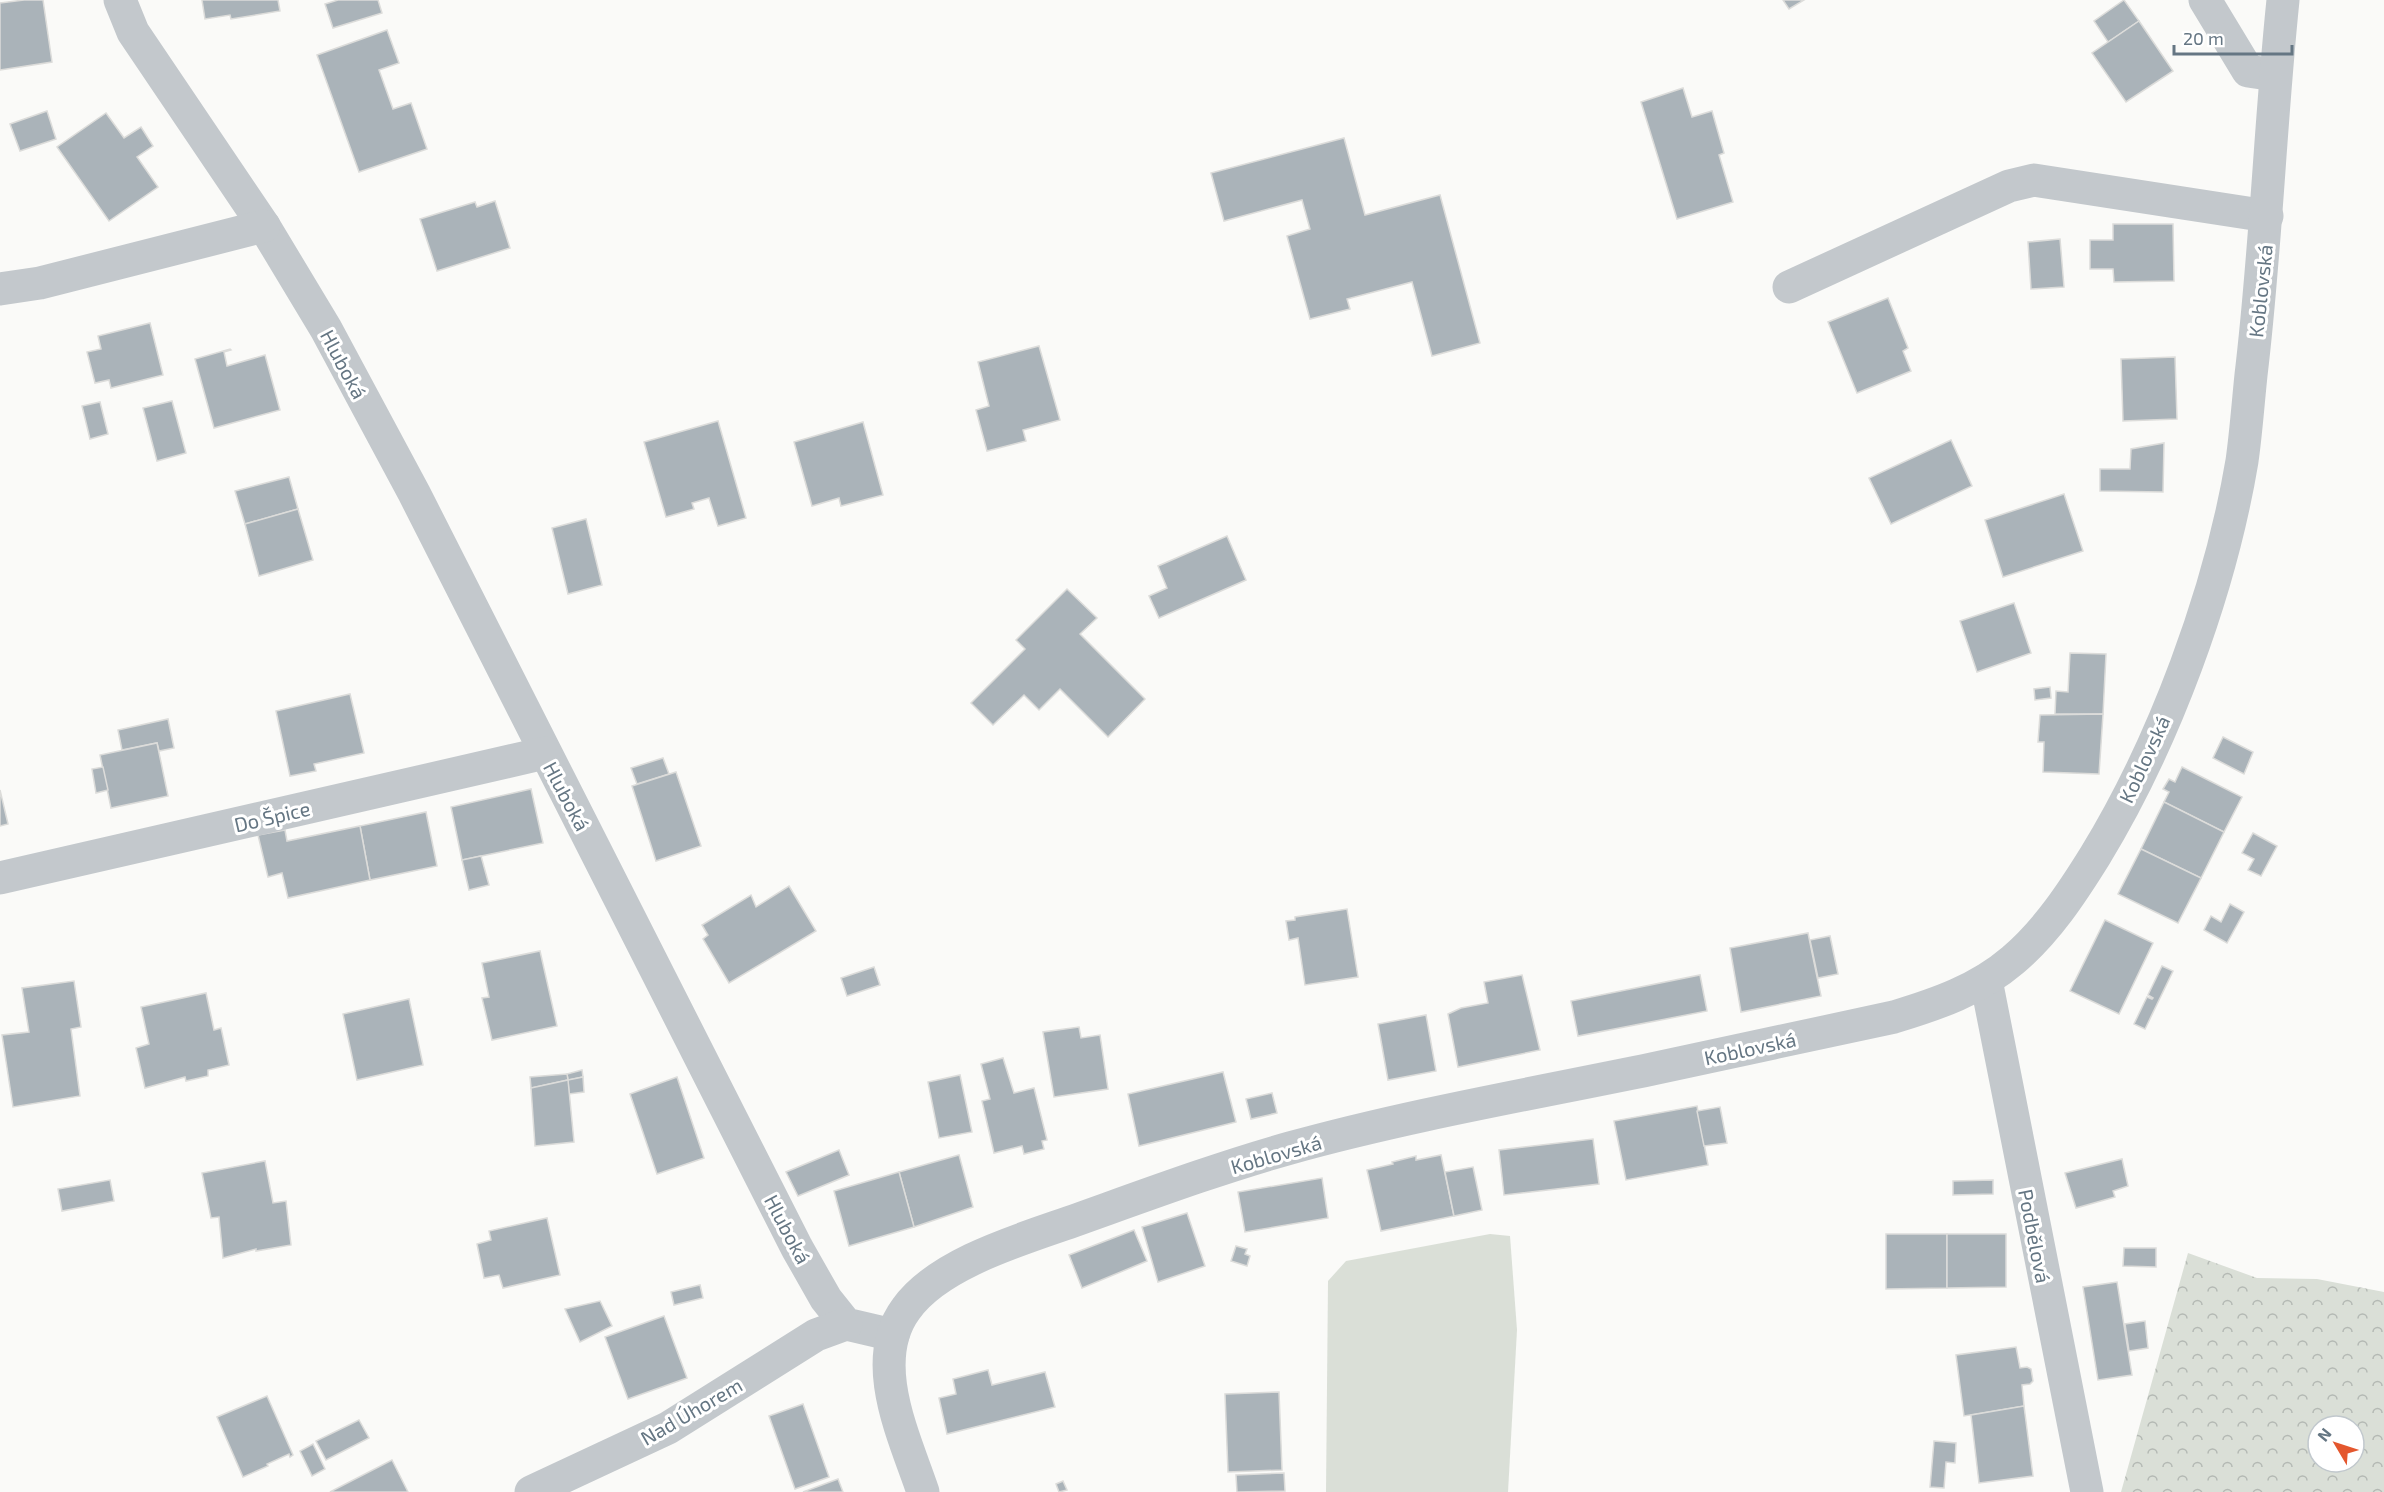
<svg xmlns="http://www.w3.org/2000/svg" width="2384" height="1492" font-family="'Exo 2',sans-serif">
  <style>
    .green { fill: #dadfd7 }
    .forest { fill: url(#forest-crowns); fill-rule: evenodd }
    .building { fill: #aab3b9; stroke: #dcdcda; stroke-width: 1.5 }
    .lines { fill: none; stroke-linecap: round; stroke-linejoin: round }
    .minor { stroke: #c3c8cc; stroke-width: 33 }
    .labels { text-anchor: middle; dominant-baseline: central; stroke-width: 6; stroke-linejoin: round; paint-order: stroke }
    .street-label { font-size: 20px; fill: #657683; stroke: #fff }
  </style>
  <defs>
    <pattern id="forest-crowns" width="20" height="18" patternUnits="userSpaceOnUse" patternTransform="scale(1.5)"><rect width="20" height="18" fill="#dadfd7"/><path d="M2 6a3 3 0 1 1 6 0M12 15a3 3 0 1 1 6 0" fill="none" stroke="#b4b9b4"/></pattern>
  </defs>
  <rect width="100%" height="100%" fill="#fafaf8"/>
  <polygon class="green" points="1490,1234 1510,1236 1517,1330 1508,1492 1326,1492 1328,1281 1346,1261"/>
  <path class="forest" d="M2188 1253 2257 1278 2317 1279 2384 1292V1492H2121ZM2318 1426H2354V1462H2318Z"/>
  <g class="building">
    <polygon points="24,0 43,0 52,62 0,70 0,3"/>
    <polygon points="202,0 278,0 280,11 231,19 230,15 205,19"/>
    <polygon points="338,0 378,0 382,13 333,28 325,4"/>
    <polygon points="1783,0 1804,0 1789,9"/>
    <polygon points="2124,0 2139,21 2108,42 2094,21"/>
    <polygon points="2139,21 2173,71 2126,102 2092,53"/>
    <polygon points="387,30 399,63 379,70 393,109 411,103 427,149 359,172 317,55"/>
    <polygon points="1683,88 1692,117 1712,111 1724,153 1719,155 1733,202 1677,219 1641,102"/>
    <polygon points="47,111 56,139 20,151 10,124"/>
    <polygon points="106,113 124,138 141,127 153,146 137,157 158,187 109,221 57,147"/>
    <polygon points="1344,138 1365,215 1440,195 1480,343 1432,356 1412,282 1347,299 1350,309 1310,319 1287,236 1310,229 1302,200 1224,221 1211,173"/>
    <polygon points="495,201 510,248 437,271 420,219 475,202 477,207"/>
    <polygon points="2113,224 2173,224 2174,281 2114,282 2113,269 2090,269 2090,240 2113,240"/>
    <polygon points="2060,239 2064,287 2031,289 2028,242"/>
    <polygon points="1888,298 1908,348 1903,351 1911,371 1857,393 1828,322"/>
    <polygon points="150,323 163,375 111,388 109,380 95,383 87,352 101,349 98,336"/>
    <polygon points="1039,346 1060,420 1023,430 1026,441 987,451 976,410 989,406 978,362"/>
    <polygon points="230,349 231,350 224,352 227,366 265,355 280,410 214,428 195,359"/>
    <polygon points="2175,357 2177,419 2123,421 2121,359"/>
    <polygon points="172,401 186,453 157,461 143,408"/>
    <polygon points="100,402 108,434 90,439 82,406"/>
    <polygon points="718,421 746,518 718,526 709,498 692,503 694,509 666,517 644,442"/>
    <polygon points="863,422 883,495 841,506 839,498 812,506 794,442"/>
    <polygon points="1951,440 1972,486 1891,524 1869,478"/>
    <polygon points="2164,443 2163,492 2100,491 2100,469 2130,469 2131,449"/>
    <polygon points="289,477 298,509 245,524 235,491"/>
    <polygon points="2064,494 2083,551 2003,577 1985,520"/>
    <polygon points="298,509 313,560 259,576 245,524"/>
    <polygon points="586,519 602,585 568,594 552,528"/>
    <polygon points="1227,536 1246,580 1159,618 1149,596 1167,588 1158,566"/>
    <polygon points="1067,589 1097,618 1080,634 1145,699 1108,737 1060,689 1039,710 1024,695 993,725 971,703 1025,649 1016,640"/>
    <polygon points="2014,603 2031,653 1977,672 1960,621"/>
    <polygon points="2070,653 2106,654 2103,714 2055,714 2056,691 2068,692"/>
    <polygon points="2050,687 2051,698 2035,700 2034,689"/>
    <polygon points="350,694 364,753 314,764 316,771 290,776 276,711"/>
    <polygon points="2103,714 2099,774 2043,772 2044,742 2038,742 2040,715"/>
    <polygon points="168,719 174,748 159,751 157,743 122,750 118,730"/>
    <polygon points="2223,737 2253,752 2244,774 2213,758"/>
    <polygon points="157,743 168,796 111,808 100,755"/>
    <polygon points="663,758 669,774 637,784 631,768"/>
    <polygon points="103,767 108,790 96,793 92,769"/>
    <polygon points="2182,767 2242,797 2224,832 2164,802 2169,792 2163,789 2169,779 2175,782"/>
    <polygon points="676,772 701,846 656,861 632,786"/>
    <polygon points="531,789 543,843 462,860 451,807"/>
    <polygon points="0,790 8,824 0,826"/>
    <polygon points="2164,802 2224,832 2201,878 2141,849"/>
    <polygon points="426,812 437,866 370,880 360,826"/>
    <polygon points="360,826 370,880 288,898 282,873 268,877 258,835 285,830 287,841"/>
    <polygon points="2253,833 2277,846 2261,876 2248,870 2254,859 2242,853"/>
    <polygon points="2141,849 2201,878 2178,923 2118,894"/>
    <polygon points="481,856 489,885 469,890 462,860"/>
    <polygon points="789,886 816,931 729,983 703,939 708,935 702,925 751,895 756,907"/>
    <polygon points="2230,904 2244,912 2227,943 2204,930 2211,916 2221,922"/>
    <polygon points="1347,909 1358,977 1305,985 1298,938 1289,940 1286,921 1295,920 1295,917"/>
    <polygon points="2105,920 2153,943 2119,1014 2070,991"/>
    <polygon points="1808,933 1821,996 1741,1012 1730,948"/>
    <polygon points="1830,936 1838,974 1818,978 1810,940"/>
    <polygon points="540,951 557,1026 492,1040 482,998 489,997 482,963"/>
    <polygon points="2162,966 2173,971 2145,1029 2134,1024 2147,997 2152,999 2153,998 2148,995"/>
    <polygon points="874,967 880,985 847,996 841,978"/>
    <polygon points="1522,975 1540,1050 1458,1067 1448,1014 1461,1008 1488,1003 1484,982"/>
    <polygon points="1700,975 1707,1011 1578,1036 1571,1001"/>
    <polygon points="74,981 81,1027 71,1029 80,1096 13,1107 2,1035 29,1032 22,988"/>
    <polygon points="206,993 214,1030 221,1028 229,1065 208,1070 208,1076 186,1081 185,1077 145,1088 136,1048 149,1044 141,1007"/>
    <polygon points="409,999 423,1065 357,1080 343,1014"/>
    <polygon points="1426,1015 1436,1071 1388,1080 1378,1024"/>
    <polygon points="1079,1027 1081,1038 1100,1035 1108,1089 1054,1097 1043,1032"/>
    <polygon points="1003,1058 1014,1093 1034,1088 1047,1140 1042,1141 1044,1149 1024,1154 1022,1146 994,1153 982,1101 990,1099 981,1064"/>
    <polygon points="582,1070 583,1077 568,1080 567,1074"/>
    <polygon points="1223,1072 1236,1122 1139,1146 1128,1094"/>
    <polygon points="567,1074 568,1080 531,1088 530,1077"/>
    <polygon points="960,1075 972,1132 939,1138 928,1082"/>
    <polygon points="583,1077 584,1092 569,1094 568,1080"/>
    <polygon points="677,1077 704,1158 657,1174 630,1094"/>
    <polygon points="568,1080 574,1142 535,1146 531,1088"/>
    <polygon points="1272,1093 1277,1113 1251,1119 1246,1099"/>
    <polygon points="1697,1106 1708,1165 1626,1180 1614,1121"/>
    <polygon points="1720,1107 1727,1143 1704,1146 1697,1111"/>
    <polygon points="1593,1139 1599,1184 1504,1195 1499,1150"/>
    <polygon points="839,1150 849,1175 798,1196 786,1172"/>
    <polygon points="959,1155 973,1207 914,1227 899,1172"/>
    <polygon points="1441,1155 1454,1216 1381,1231 1367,1170 1393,1164 1392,1162 1416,1156 1416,1160"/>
    <polygon points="2122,1159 2128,1186 2113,1191 2115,1197 2076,1208 2065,1173"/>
    <polygon points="265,1161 273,1203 286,1201 291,1245 256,1251 256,1249 223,1258 219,1217 211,1218 202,1173"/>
    <polygon points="1473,1167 1482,1210 1454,1216 1445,1172"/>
    <polygon points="899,1172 914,1227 849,1246 834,1191"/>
    <polygon points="1322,1178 1328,1218 1245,1232 1238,1192"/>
    <polygon points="110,1180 114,1201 62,1211 58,1189"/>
    <polygon points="1993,1180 1993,1194 1953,1195 1953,1181"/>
    <polygon points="1187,1213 1205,1266 1158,1282 1142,1227"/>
    <polygon points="547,1218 560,1275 503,1288 499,1275 484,1278 477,1244 491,1240 489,1231"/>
    <polygon points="1134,1230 1147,1261 1082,1288 1069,1255"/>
    <polygon points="1886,1234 1947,1234 1947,1288 1886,1289"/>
    <polygon points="1947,1234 2006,1234 2006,1287 1947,1288"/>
    <polygon points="1236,1246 1247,1249 1245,1254 1250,1256 1247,1266 1231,1261"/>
    <polygon points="2124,1248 2156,1248 2156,1267 2123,1266"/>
    <polygon points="2117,1282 2132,1375 2098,1380 2083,1287"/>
    <polygon points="700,1285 703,1298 674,1305 671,1292"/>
    <polygon points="600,1301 612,1326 580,1342 565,1309"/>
    <polygon points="664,1316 687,1378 628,1399 605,1337"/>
    <polygon points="2145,1321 2148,1348 2129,1351 2125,1324"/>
    <polygon points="2016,1347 2020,1368 2027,1367 2031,1369 2033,1381 2030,1384 2022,1385 2024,1406 1964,1416 1956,1355"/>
    <polygon points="988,1370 992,1385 1045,1372 1055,1407 947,1434 939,1398 956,1394 953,1379"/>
    <polygon points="1279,1392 1282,1470 1228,1472 1225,1394"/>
    <polygon points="267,1396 293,1455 290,1457 289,1454 267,1464 268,1466 243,1477 217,1417"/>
    <polygon points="803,1404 829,1477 795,1489 769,1416"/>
    <polygon points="2024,1406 2033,1476 1979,1483 1971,1415"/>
    <polygon points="359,1420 369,1438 326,1460 316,1441"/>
    <polygon points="1934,1441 1956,1443 1955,1463 1946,1462 1944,1488 1930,1487"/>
    <polygon points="313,1444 325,1469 312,1476 300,1451"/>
    <polygon points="392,1460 408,1492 330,1492"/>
    <polygon points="1284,1473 1285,1491 1237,1492 1236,1475"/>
    <polygon points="838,1479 843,1492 803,1492"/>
    <polygon points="1063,1481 1067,1490 1059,1492 1056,1484"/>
  </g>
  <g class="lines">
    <g class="minor">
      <polyline points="120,0 133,32 264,226 326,329 414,493 797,1248 826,1299 846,1324 893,1335"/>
      <polyline points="2205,0 2248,71 2275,75"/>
      <polyline points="1789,287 2009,186 2034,180 2267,216"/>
      <polyline points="0,289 40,283 264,226"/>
      <polyline points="0,878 545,753"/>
      <polyline points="1986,980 2087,1492"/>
      <polyline points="531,1492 668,1428 816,1335 846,1324"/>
      <path d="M923 1492C905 1438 867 1362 906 1309 939 1262 1026 1238 1079 1219 1149 1194 1219 1168 1290 1148 1409 1115 1531 1094 1652 1069 1733 1052 1813 1034 1894 1017 1937 1004 1978 990 2013 960 2047 931 2072 893 2095 856 2164 743 2220 592 2242 461 2246 433 2248 404 2251 375 2266 250 2270 125 2283 0"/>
    </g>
  </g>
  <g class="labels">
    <g class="street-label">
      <text transform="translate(2260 291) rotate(-84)">Koblovská</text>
      <text transform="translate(344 364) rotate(62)">Hluboká</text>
      <text transform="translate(2144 759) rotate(-65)">Koblovská</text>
      <text transform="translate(567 796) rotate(62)">Hluboká</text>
      <text transform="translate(272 816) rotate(-13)">Do Špice</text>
      <text transform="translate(1750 1048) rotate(-12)">Koblovská</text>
      <text transform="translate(1276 1154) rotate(-16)">Koblovská</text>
      <text transform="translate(788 1229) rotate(62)">Hluboká</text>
      <text transform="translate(2035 1236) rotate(79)">Podbělová</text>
      <text transform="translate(691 1411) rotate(-30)">Nad Úhorem</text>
    </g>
  </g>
  <g transform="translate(2336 1444) rotate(309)"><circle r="28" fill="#ffffff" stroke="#c1c8cd" stroke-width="1.5"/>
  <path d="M0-4.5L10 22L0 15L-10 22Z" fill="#e4572e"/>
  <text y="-9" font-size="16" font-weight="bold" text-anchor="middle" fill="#657683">N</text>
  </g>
  <path d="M2174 45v9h118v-9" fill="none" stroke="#657683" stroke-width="3"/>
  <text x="2183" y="45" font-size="18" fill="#657683" stroke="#ffffff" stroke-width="4.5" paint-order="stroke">20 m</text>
</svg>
